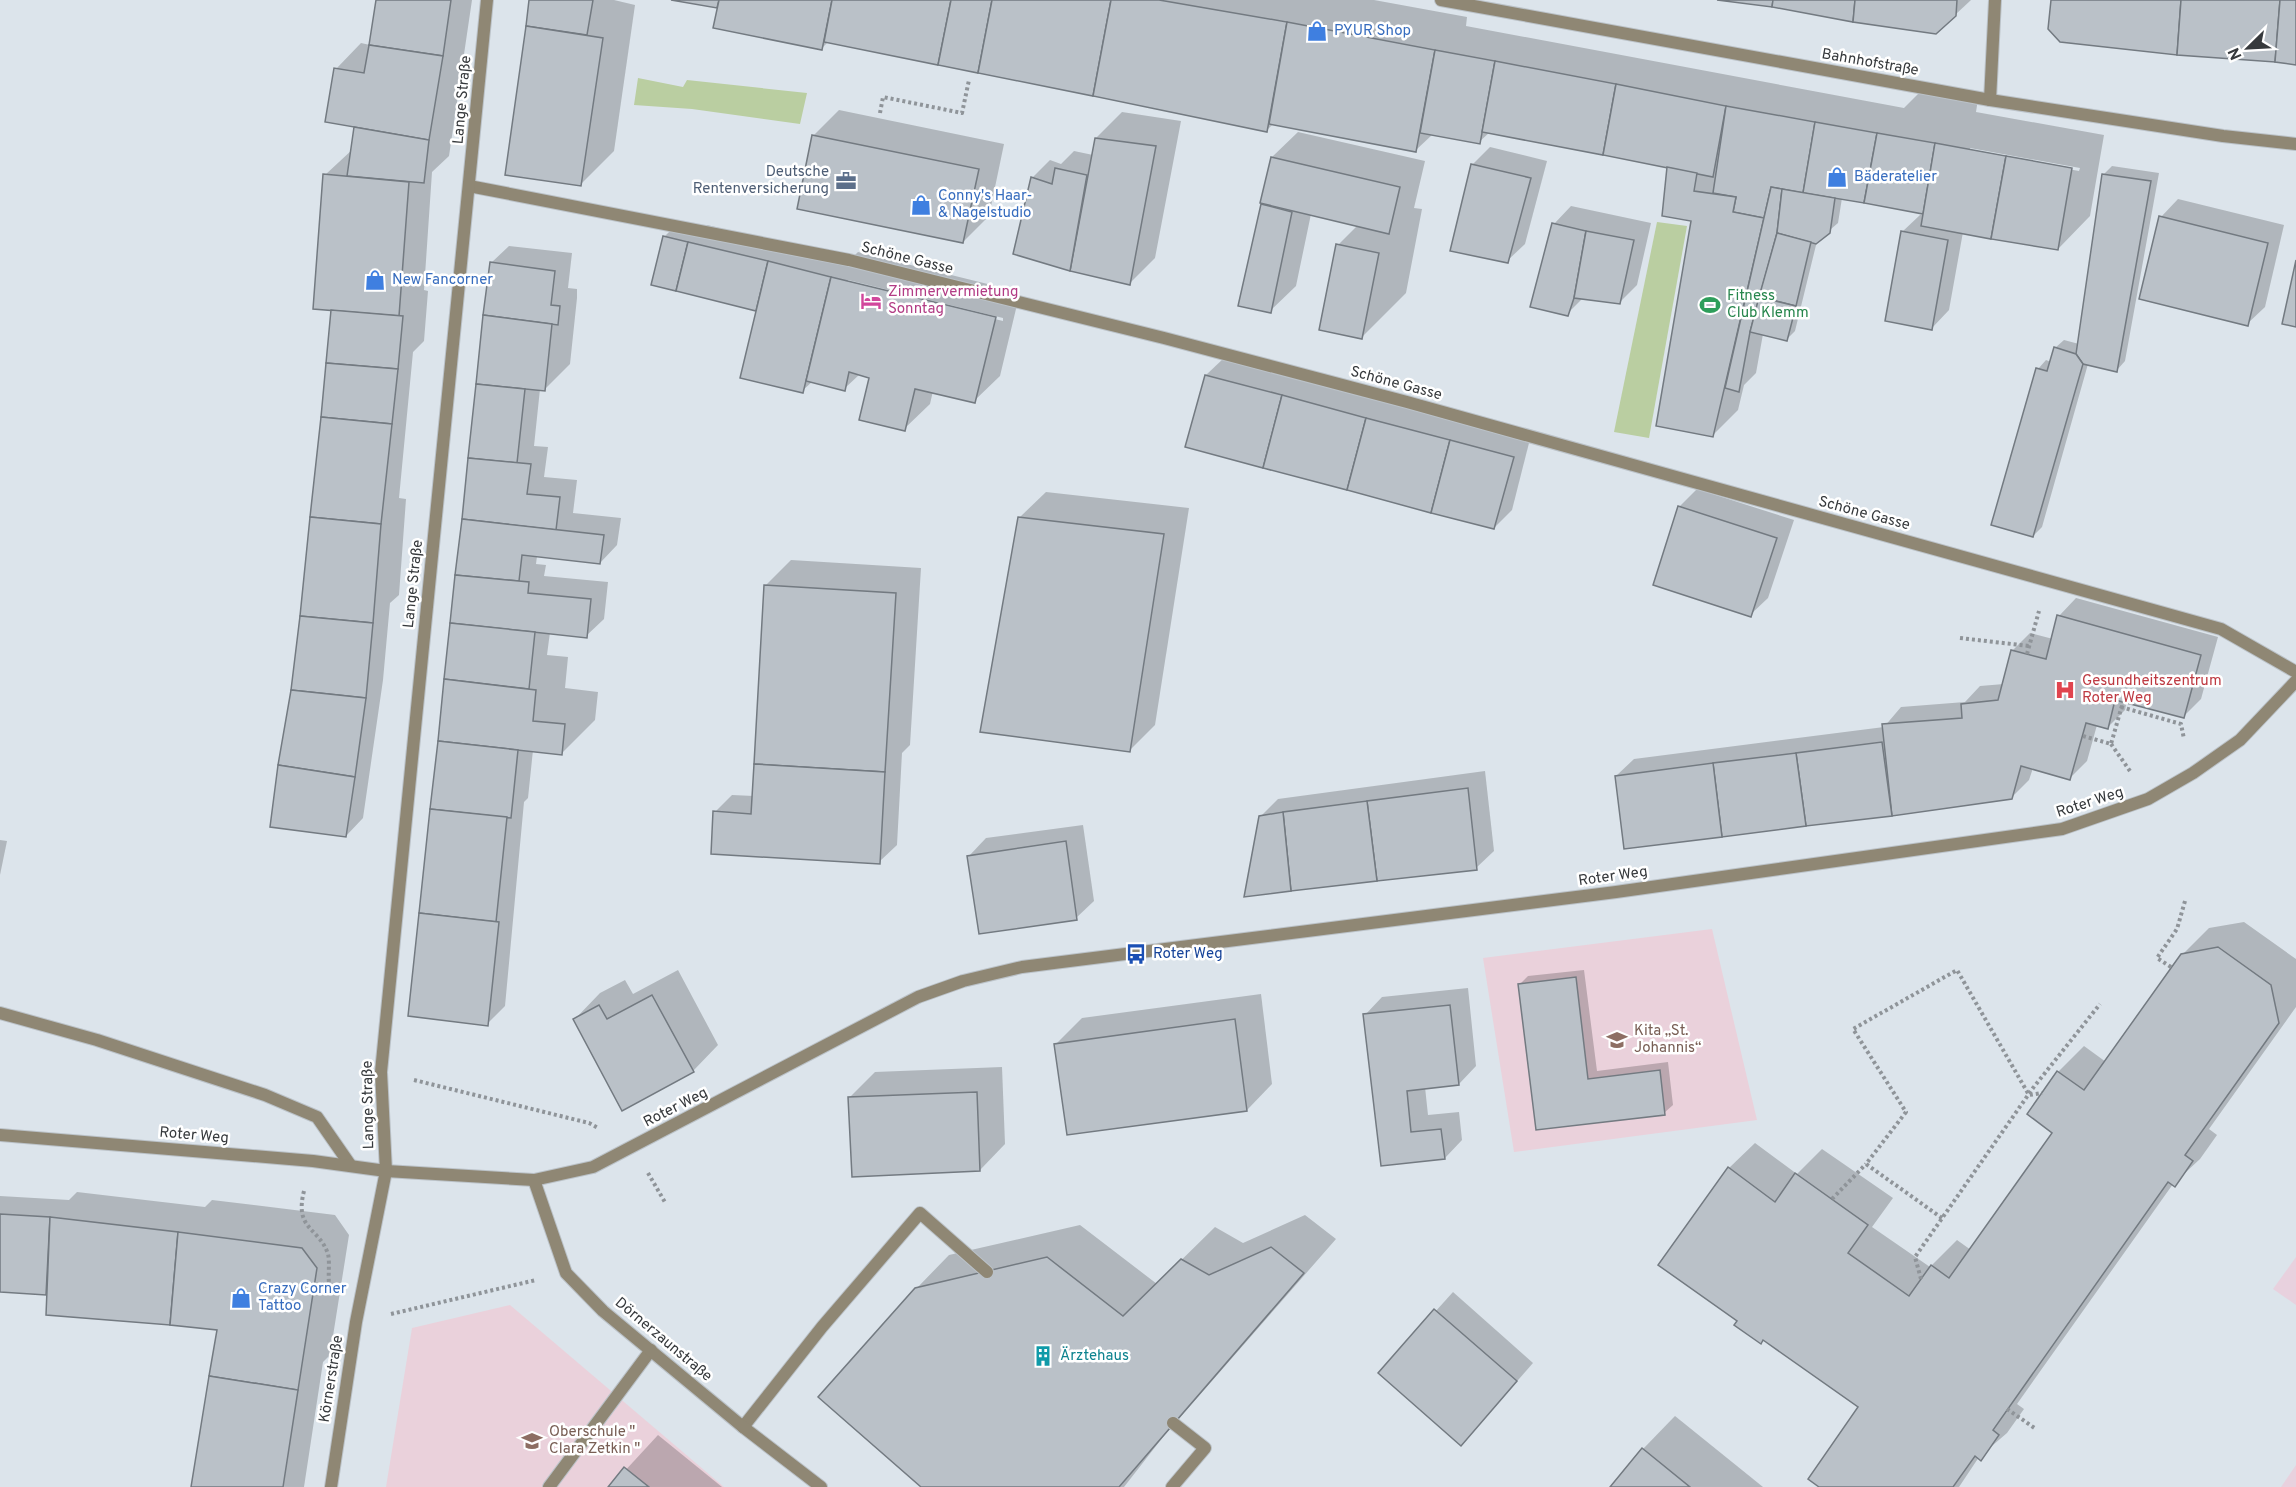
<svg xmlns="http://www.w3.org/2000/svg" width="2296" height="1487" font-family="Overpass,sans-serif">
  <style>
    .commercial { fill: #e8d1de }
    .education { fill: #ead1db }
    .green { fill: #bacea1 }
    .shadow { fill: #0003; fill-rule: evenodd }
    .building { fill: #bac1c8; stroke: #737a81; stroke-width: 1.5 }
    .lines { fill: none; stroke-linecap: round; stroke-linejoin: round }
    .service-casing { stroke: #bbc2c8; stroke-width: 14 }
    .minor-casing { stroke: #bbc2c8; stroke-width: 14 }
    .path { stroke: #8f9499; stroke-width: 4; stroke-dasharray: 3 3; stroke-linecap: butt }
    .service { stroke: #8f8774; stroke-width: 12 }
    .minor { stroke: #8f8774; stroke-width: 12 }
    .labels { text-anchor: middle; dominant-baseline: central; stroke-width: 5; stroke-linejoin: round; paint-order: stroke }
    .shop-label { font-size: 15px; fill: #366cbe; stroke: #fff; text-anchor: start }
    .street-label { font-size: 15px; fill: #36393c; stroke: #fff }
    .service-label { font-size: 15px; fill: #4e5e75; stroke: #fff; text-anchor: end }
    .hotel-label { font-size: 15px; fill: #b23c85; stroke: #fff; text-anchor: start }
    .leisure-label { font-size: 15px; fill: #27864d; stroke: #fff; text-anchor: start }
    .health-label { font-size: 15px; fill: #be3a42; stroke: #fff; text-anchor: start }
    .transit-label { font-size: 15px; fill: #164399; stroke: #fff; text-anchor: start }
    .education-label { font-size: 15px; fill: #785e54; stroke: #fff; text-anchor: start }
    .culture-label { font-size: 15px; fill: #0d838f; stroke: #fff; text-anchor: start }
  </style>
  <rect width="100%" height="100%" fill="#dce4eb"/>
  <g class="commercial">
    <polygon points="2296,1257 2296,1305 2273,1289"/>
    <polygon points="2296,1465 2296,1487 2281,1487"/>
  </g>
  <g class="education">
    <polygon points="1712,929 1757,1120 1514,1152 1483,958"/>
    <polygon points="510,1305 724,1487 386,1487 412,1328"/>
  </g>
  <g class="green">
    <polygon points="638,78 683,87 687,80 807,93 800,124 692,109 634,105"/>
    <polygon points="1657,222 1687,226 1649,438 1614,432"/>
  </g>
  <g class="shadow">
    <polygon points="377,0 472,0 449,156 432,172 424,290 428,291 424,341 413,352 399,498 406,499 399,595 390,603 383,680 363,818 346,836 272,826 301,616 332,309 325,175 353,149 356,126 336,69 361,43 370,45"/>
    <polygon points="531,0 614,0 635,5 614,151 581,184 506,174"/>
    <path d="M680 0H1374L1467 17 1466 26 1904 108 1922 90 1978 99 1976 112 2104 135 2090 216 2058 249 1963 232 1949 310 1932 328 1902 232 1920 215H1924V212L1842 198 1838 223 1817 241 1795 331 1786 340 1763 334 1756 373 1744 385 1738 410 1712 436 1692 220 1669 166 1490 132 1479 142 1433 134 1416 150 1273 124 1267 130 828 42 822 48 719 7ZM1970 148 2080 168 2079 171 1970 151Z"/>
    <polygon points="1730,0 1971,0 1955,15 1772,5"/>
    <polygon points="839,110 1004,144 989,216 963,242 813,136"/>
    <polygon points="1122,112 1181,121 1155,258 1130,283 1015,253 1032,178 1050,160 1061,164 1074,151 1093,155 1096,138"/>
    <polygon points="1298,132 1425,161 1414,208 1422,209 1406,293 1362,337 1338,245 1358,225 1311,214 1296,286 1270,311 1262,205 1272,157"/>
    <polygon points="1490,147 1547,161 1525,244 1507,261 1472,165"/>
    <polygon points="2112,166 2159,173 2125,361 2117,370 2088,364 2042,527 2033,536 2038,369 2046,360 2051,362 2055,348 2064,340 2079,344 2103,175"/>
    <polygon points="2178,199 2284,225 2265,307 2247,324 2161,217"/>
    <polygon points="1571,206 1651,223 1637,285 1619,303 1584,297 1567,314 1554,224"/>
    <path d="M707 225 850 260 858 252 1020 292 1000 376 974 401 933 391 930 404 904 429 871 376 860 374 844 389 813 381 802 391 758 310 652 284 664 237 673 228 698 234ZM848 280 1003 318V321L848 283Z"/>
    <polygon points="509,246 572,253 568,288 577,289 577,298 570,364 544,390 540,389 534,446 548,447 544,477 577,480 573,513 621,518 617,545 600,563 537,556 536,564 546,565 544,576 608,582 604,619 586,636 550,632 547,655 568,657 565,688 598,692 595,720 562,753 533,750 528,798 524,802 505,1006 487,1024 409,1015 485,315 491,263"/>
    <polygon points="1224,358 1530,439 1512,510 1494,528 1206,375"/>
    <polygon points="1697,489 1794,520 1768,598 1750,615 1679,507"/>
    <polygon points="1046,492 1189,508 1155,725 1129,751 1020,517"/>
    <polygon points="791,560 921,568 910,745 902,753 897,845 879,862 715,812 732,795 754,796 765,586"/>
    <polygon points="2076,598 2218,637 2201,699 2184,716 2127,701 2125,710 2108,727 2097,725 2087,761 2070,778 2033,768 2029,780 2011,798 1625,848 1616,776 1634,759 1884,727 1901,707 1965,702 1980,686 2004,684 2013,650 2030,633 2053,639 2059,616"/>
    <polygon points="1485,771 1494,851 1476,868 1260,817 1278,799"/>
    <polygon points="1083,825 1094,901 1076,918 969,856 986,838"/>
    <polygon points="0,840 7,841 0,875"/>
    <polygon points="2244,922 2296,959 2296,1007 2209,1129 2217,1135 2200,1159 2173,1184 2017,1404 2024,1409 2007,1433 1979,1457 1959,1487 1822,1487 1860,1407 1739,1321 1729,1168 1755,1143 1797,1174 1822,1149 1893,1198 1872,1227 1930,1267 1957,1240 1971,1250 2054,1133 2029,1114 2058,1072 2084,1046 2106,1062 2182,955 2209,928"/>
    <polygon points="678,970 718,1045 693,1071 575,1019 600,993 625,980 633,994"/>
    <polygon points="1584,970 1597,1071 1668,1062 1673,1105 1664,1113 1537,1128 1519,985 1528,976"/>
    <polygon points="1468,988 1476,1066 1459,1084 1425,1087 1428,1115 1459,1112 1462,1140 1445,1158 1382,1164 1365,1015 1382,997"/>
    <polygon points="1261,994 1272,1084 1247,1110 1056,1044 1082,1018"/>
    <polygon points="1002,1067 1005,1144 980,1170 849,1098 875,1072"/>
    <polygon points="77,1192 205,1207 212,1200 335,1215 349,1235 330,1355 323,1362 304,1487 193,1487 219,1328 48,1294 0,1291 0,1196 69,1200"/>
    <polygon points="1305,1215 1336,1239 1163,1437 1124,1487 923,1487 916,1289 949,1255 1080,1225 1157,1284 1215,1227 1243,1243"/>
    <polygon points="1453,1292 1533,1363 1478,1426 1380,1373"/>
    <polygon points="1675,1416 1763,1487 1612,1487 1643,1449"/>
    <polygon points="658,1435 722,1487 610,1487"/>
  </g>
  <g class="building">
    <polygon points="376,0 451,0 443,56 369,45"/>
    <polygon points="529,0 593,0 587,35 526,26"/>
    <polygon points="671,0 719,0 717,8"/>
    <polygon points="719,0 832,0 822,50 713,28"/>
    <polygon points="832,0 951,0 938,65 824,42"/>
    <polygon points="951,0 992,0 978,73 938,65"/>
    <polygon points="992,0 1111,0 1093,96 978,73"/>
    <polygon points="1111,0 1159,0 1287,22 1267,132 1093,96"/>
    <polygon points="1717,0 1773,0 1772,7"/>
    <polygon points="1773,0 1855,0 1853,22 1772,7"/>
    <polygon points="1855,0 1957,0 1956,16 1936,34 1853,22"/>
    <polygon points="2051,0 2181,0 2177,55 2060,42 2048,29"/>
    <polygon points="2181,0 2280,0 2275,62 2177,55"/>
    <polygon points="2280,0 2296,0 2296,65 2275,62"/>
    <polygon points="1287,22 1435,50 1416,152 1269,124"/>
    <polygon points="526,26 603,38 581,186 505,175"/>
    <polygon points="369,45 443,56 429,140 325,122 334,68 364,73"/>
    <polygon points="1435,50 1495,61 1480,144 1420,133"/>
    <polygon points="1495,61 1616,84 1603,155 1482,132"/>
    <polygon points="1616,84 1726,106 1713,177 1603,155"/>
    <polygon points="1726,106 1815,122 1803,193 1771,187 1764,218 1733,212 1736,197 1713,193"/>
    <polygon points="1815,122 1877,133 1864,203 1803,193"/>
    <polygon points="354,127 429,140 424,183 347,176"/>
    <polygon points="1877,133 1935,143 1923,214 1864,203"/>
    <polygon points="812,135 979,169 963,243 797,209"/>
    <polygon points="1095,138 1156,146 1130,285 1070,271"/>
    <polygon points="1935,143 2006,156 1991,239 1921,226"/>
    <polygon points="2006,156 2072,168 2058,250 1991,239"/>
    <polygon points="1271,157 1400,187 1389,234 1260,203"/>
    <polygon points="1471,164 1531,178 1508,263 1450,251"/>
    <polygon points="1667,167 1697,173 1694,191 1736,197 1733,212 1764,218 1713,437 1656,426 1691,221 1662,216"/>
    <polygon points="1055,168 1087,175 1070,271 1013,254 1031,177 1052,184"/>
    <polygon points="323,174 409,182 399,316 313,309"/>
    <polygon points="2102,174 2151,181 2117,372 2083,364 2076,354"/>
    <polygon points="1771,187 1782,189 1777,233 1750,332 1739,392 1725,388"/>
    <polygon points="1782,189 1835,198 1830,233 1816,244 1777,233"/>
    <polygon points="1261,204 1292,212 1271,313 1238,306"/>
    <polygon points="2159,216 2268,243 2248,326 2139,299"/>
    <polygon points="1552,223 1586,231 1574,298 1568,316 1530,307"/>
    <polygon points="1586,231 1634,240 1620,304 1574,298"/>
    <polygon points="1901,231 1948,240 1932,330 1885,321"/>
    <polygon points="1777,233 1811,242 1796,306 1759,297"/>
    <polygon points="663,236 688,242 676,291 651,285"/>
    <polygon points="688,242 768,261 756,311 676,291"/>
    <polygon points="1336,244 1379,253 1362,339 1319,330"/>
    <polygon points="2296,260 2296,327 2282,324"/>
    <polygon points="768,261 831,277 803,393 740,378"/>
    <polygon points="490,262 555,271 551,305 560,306 558,325 483,315"/>
    <polygon points="831,277 996,317 975,403 915,389 905,431 859,420 869,378 849,372 845,391 806,381"/>
    <polygon points="1759,297 1796,306 1787,341 1750,332"/>
    <polygon points="331,310 403,316 398,369 326,363"/>
    <polygon points="483,315 552,324 545,391 476,384"/>
    <polygon points="2054,347 2076,354 2083,364 2033,537 1991,525 2036,368 2047,371"/>
    <polygon points="326,363 398,369 392,424 321,417"/>
    <polygon points="1205,375 1282,395 1263,468 1185,447"/>
    <polygon points="476,384 525,389 517,463 468,458"/>
    <polygon points="1282,395 1366,418 1347,490 1263,468"/>
    <polygon points="321,417 392,424 381,524 310,517"/>
    <polygon points="1366,418 1450,440 1431,513 1347,490"/>
    <polygon points="1450,440 1514,457 1494,529 1431,513"/>
    <polygon points="468,458 531,464 527,494 560,497 556,530 462,519"/>
    <polygon points="1678,506 1777,538 1751,617 1653,585"/>
    <polygon points="310,517 381,524 373,623 300,616"/>
    <polygon points="1018,517 1164,534 1130,752 980,732"/>
    <polygon points="462,519 604,535 600,564 522,555 519,581 455,575"/>
    <polygon points="455,575 529,582 528,593 591,599 587,638 450,623"/>
    <polygon points="764,585 896,593 885,772 754,764"/>
    <polygon points="2057,615 2201,655 2184,718 2115,700 2108,729 2086,723 2070,780 2021,766 2012,799 1892,816 1882,724 1962,718 1961,704 1998,700 2011,650 2046,659"/>
    <polygon points="300,616 373,623 366,698 291,690"/>
    <polygon points="450,623 535,632 529,689 444,679"/>
    <polygon points="444,679 536,690 533,721 565,724 562,755 438,741"/>
    <polygon points="291,690 366,698 355,777 278,765"/>
    <polygon points="438,741 518,750 511,818 430,809"/>
    <polygon points="1882,742 1892,816 1806,826 1796,753"/>
    <polygon points="1796,753 1806,826 1722,837 1713,763"/>
    <polygon points="1713,763 1722,837 1624,849 1615,776"/>
    <polygon points="754,764 885,772 880,864 711,854 713,811 751,814"/>
    <polygon points="278,765 355,777 346,837 270,827"/>
    <polygon points="1468,788 1477,870 1377,881 1367,801"/>
    <polygon points="1367,801 1377,881 1291,891 1283,812"/>
    <polygon points="430,809 507,817 496,922 419,913"/>
    <polygon points="1283,812 1291,891 1244,897 1259,816"/>
    <polygon points="1066,841 1077,920 979,934 967,856"/>
    <polygon points="419,913 499,922 488,1026 408,1016"/>
    <polygon points="2218,947 2271,985 2279,1023 2185,1155 2193,1161 2175,1187 2168,1182 1993,1430 1999,1435 1981,1461 1975,1456 1953,1487 1819,1487 1808,1479 1858,1407 1763,1340 1761,1344 1734,1325 1737,1321 1658,1265 1728,1167 1775,1202 1795,1173 1868,1225 1848,1253 1909,1296 1931,1265 1949,1278 2052,1133 2027,1114 2057,1071 2084,1090 2181,954"/>
    <polygon points="1576,977 1588,1079 1660,1070 1665,1115 1536,1130 1518,984"/>
    <polygon points="652,995 694,1072 622,1111 573,1019 599,1005 607,1019"/>
    <polygon points="1450,1005 1459,1085 1407,1091 1411,1132 1441,1129 1445,1159 1381,1166 1363,1014"/>
    <polygon points="1235,1019 1247,1111 1067,1135 1054,1044"/>
    <polygon points="977,1092 980,1171 852,1177 848,1097"/>
    <polygon points="0,1214 50,1217 46,1295 0,1292"/>
    <polygon points="50,1217 178,1232 170,1325 46,1315"/>
    <polygon points="178,1232 302,1248 317,1268 298,1390 209,1376 217,1330 170,1325"/>
    <polygon points="1271,1247 1304,1273 1119,1487 921,1487 818,1397 915,1288 1047,1257 1123,1316 1181,1259 1209,1275"/>
    <polygon points="1434,1309 1517,1381 1461,1446 1378,1373"/>
    <polygon points="209,1376 298,1390 283,1487 191,1487"/>
    <polygon points="1642,1448 1690,1487 1610,1487"/>
    <polygon points="624,1467 649,1487 608,1487"/>
  </g>
  <g class="lines">
    <g class="service-casing">
      <g id="service">
        <polyline points="0,1013 97,1040 265,1095 317,1117 351,1166"/>
        <polyline points="743,1427 822,1327 920,1213 987,1272"/>
        <polyline points="549,1487 651,1350"/>
        <polyline points="1172,1487 1205,1448 1173,1423"/>
      </g>
    </g>
    <g class="minor-casing">
      <g id="minor">
        <polyline points="1441,0 1990,100 2223,136 2296,144"/>
        <polyline points="1990,100 1995,0"/>
        <polyline points="469,186 849,260 1164,338 1407,402 2221,629 2296,672"/>
        <polyline points="0,1135 313,1161 386,1171 534,1180 593,1167 918,997 963,981 1022,967 1616,892 2062,829 2148,799 2193,773 2240,740 2296,681"/>
        <polyline points="534,1180 566,1273 603,1311 743,1427 821,1487"/>
        <polyline points="331,1487 356,1322 386,1171 381,1072 487,0"/>
      </g>
    </g>
    <g class="path">
      <polyline points="880,113 883,97 962,113 969,80"/>
      <polyline points="1960,638 2029,646"/>
      <polyline points="2027,654 2039,611"/>
      <polyline points="2121,707 2181,724 2184,739"/>
      <polyline points="2083,736 2111,744 2123,702"/>
      <polyline points="2111,744 2130,771"/>
      <polyline points="2171,967 2157,958 2177,929 2185,901"/>
      <polyline points="414,1080 589,1123 598,1128"/>
      <polyline points="648,1173 666,1204"/>
      <path d="M304 1191C294 1230 319 1227 328 1254 330 1262 328 1275 329 1283"/>
      <polyline points="1832,1199 1866,1164"/>
      <polyline points="1942,1218 1866,1164 1906,1112 1853,1029 1957,970 2029,1095 2042,1093"/>
      <polyline points="1921,1279 1915,1257 2033,1088 2100,1004"/>
      <polyline points="391,1314 536,1280"/>
      <polyline points="2007,1409 2036,1429"/>
    </g>
    <use href="#service" class="service"/>
    <use href="#minor" class="minor"/>
  </g>
  <defs>
    <g id="shop-bare" transform="scale(1.62)"><path d="M-5-2.5h2.3a2.7 3.5 0 0 1 5.4 0H5L5.5 6h-11ZM-1.5-2.5h3a1.5 2.3 0 0 0-3 0Z" fill="#3f7fe0" stroke="#fff" stroke-width="2.5" paint-order="stroke"/></g>
    <g id="office-bare" transform="scale(1.62)"><path d="M-6-3h4V-5.5h4V-3h4V5H-6ZM-1-4.5V-3h2v-1.5ZM-6 0V1H6V0Z" fill="#5c6f8a" stroke="#fff" stroke-width="2.5" paint-order="stroke"/></g>
    <g id="hotel-bare" transform="scale(1.62)"><path d="M-6-4.5h1.5V1H6V5H4.5V3h-9V5H-6ZM-4 0a1.8 1.8 0 1 1 3.6 0ZM.5 0V-2.5h3Q6-2.5 6 0Z" fill="#d1479c" stroke="#fff" stroke-width="2.5" paint-order="stroke"/></g>
    <g id="stadium-bare" transform="scale(1.62)"><path d="M0-5a6.5 5 0 1 0 0 10a6.5 5 0 1 0 0-10ZM-3.5-1.8h7v3.6h-7Z" fill="#2e9e5b" stroke="#fff" stroke-width="2.5" paint-order="stroke"/></g>
    <g id="hospital-bare" transform="scale(1.62)"><path d="M-5-5h3v3.5h4V-5h3V5h-3V1.5h-4V5h-3Z" fill="#e0444e" stroke="#fff" stroke-width="2.5" paint-order="stroke"/></g>
    <g id="bus-bare" transform="scale(1.62)"><path d="M-5-6H5V4H4V6H2V4H-2V6H-4V4H-5ZM-3.5-4V0h7V-4ZM-3.5 1.2v1.5H-2V1.2ZM2 1.2v1.5H3.5V1.2Z" fill="#1a4fb4" stroke="#fff" stroke-width="2.5" paint-order="stroke"/></g>
    <g id="school-bare" transform="scale(1.62)"><path d="M0-5L7-2L0 1L-7-2ZM-4 1L0 2.5L4 1V4Q0 6-4 4Z" fill="#8d6e63" stroke="#fff" stroke-width="2.5" paint-order="stroke"/></g>
    <g id="building-bare" transform="scale(1.62)"><path d="M-4-6H4V6H1V3H-1V6H-4ZM-2.5-4.3h1.7v1.8h-1.7ZM.8-4.3h1.7v1.8H.8ZM-2.5-1h1.7V.8h-1.7ZM.8-1h1.7V.8H.8Z" fill="#0f9aa8" stroke="#fff" stroke-width="2.5" paint-order="stroke"/></g>
  </defs>
  <g fill-rule="evenodd">
    <use href="#shop-bare" x="1317" y="31"/>
    <use href="#shop-bare" x="1837" y="177"/>
    <use href="#office-bare" x="846" y="181"/>
    <use href="#shop-bare" x="921" y="205"/>
    <use href="#shop-bare" x="375" y="280"/>
    <use href="#hotel-bare" x="871" y="301"/>
    <use href="#stadium-bare" x="1710" y="305"/>
    <use href="#hospital-bare" x="2065" y="690"/>
    <use href="#bus-bare" x="1136" y="954"/>
    <use href="#school-bare" x="1617" y="1040"/>
    <use href="#shop-bare" x="241" y="1298"/>
    <use href="#building-bare" x="1043" y="1356"/>
    <use href="#school-bare" x="532" y="1441"/>
  </g>
  <g class="labels">
    <g class="shop-label">
      <text x="1334" y="31">PYUR Shop</text>
      <text x="1854" y="177">Bäderatelier</text>
      <text x="938" y="196">Conny's Haar-<tspan x="938" dy="17">&amp; Nagelstudio</tspan></text>
      <text x="392" y="280">New Fancorner</text>
      <text x="258" y="1289">Crazy Corner<tspan x="258" dy="17">Tattoo</tspan></text>
    </g>
    <g class="street-label">
      <text transform="translate(1870 63) rotate(10)">Bahnhofstraße</text>
      <text transform="translate(463 100) rotate(-85)">Lange Straße</text>
      <text transform="translate(907 259) rotate(14)">Schöne Gasse</text>
      <text transform="translate(1396 384) rotate(15)">Schöne Gasse</text>
      <text transform="translate(1864 514) rotate(15)">Schöne Gasse</text>
      <text transform="translate(414 584) rotate(-84)">Lange Straße</text>
      <text transform="translate(2090 803) rotate(-18)">Roter Weg</text>
      <text transform="translate(1613 877) rotate(-8)">Roter Weg</text>
      <text transform="translate(369 1105) rotate(-91)">Lange Straße</text>
      <text transform="translate(676 1108) rotate(-27)">Roter Weg</text>
      <text transform="translate(194 1136) rotate(5)">Roter Weg</text>
      <text transform="translate(663 1340) rotate(40)">Dörnerzaunstraße</text>
      <text transform="translate(332 1379) rotate(-81)">Körnerstraße</text>
    </g>
    <g class="service-label">
      <text x="829" y="172">Deutsche<tspan x="829" dy="17">Rentenversicherung</tspan></text>
    </g>
    <g class="hotel-label">
      <text x="888" y="292">Zimmervermietung<tspan x="888" dy="17">Sonntag</tspan></text>
    </g>
    <g class="leisure-label">
      <text x="1727" y="296">Fitness<tspan x="1727" dy="17">Club Klemm</tspan></text>
    </g>
    <g class="health-label">
      <text x="2082" y="681">Gesundheitszentrum<tspan x="2082" dy="17">Roter Weg</tspan></text>
    </g>
    <g class="transit-label">
      <text x="1153" y="954">Roter Weg</text>
    </g>
    <g class="education-label">
      <text x="1634" y="1031">Kita „St.<tspan x="1634" dy="17">Johannis“</tspan></text>
      <text x="549" y="1432">Oberschule "<tspan x="549" dy="17">Clara Zetkin "</tspan></text>
    </g>
    <g class="culture-label">
      <text x="1060" y="1356">Ärztehaus</text>
    </g>
  </g>
  <g transform="translate(2248 48) rotate(246)" stroke="#ffffff" stroke-width="4.5" paint-order="stroke">
  <path d="M0-4.5L10 22L0 15L-10 22Z" fill="#36393c"/>
  <text y="-9" font-size="16" font-weight="bold" text-anchor="middle" fill="#36393c">N</text>
  </g>
</svg>
